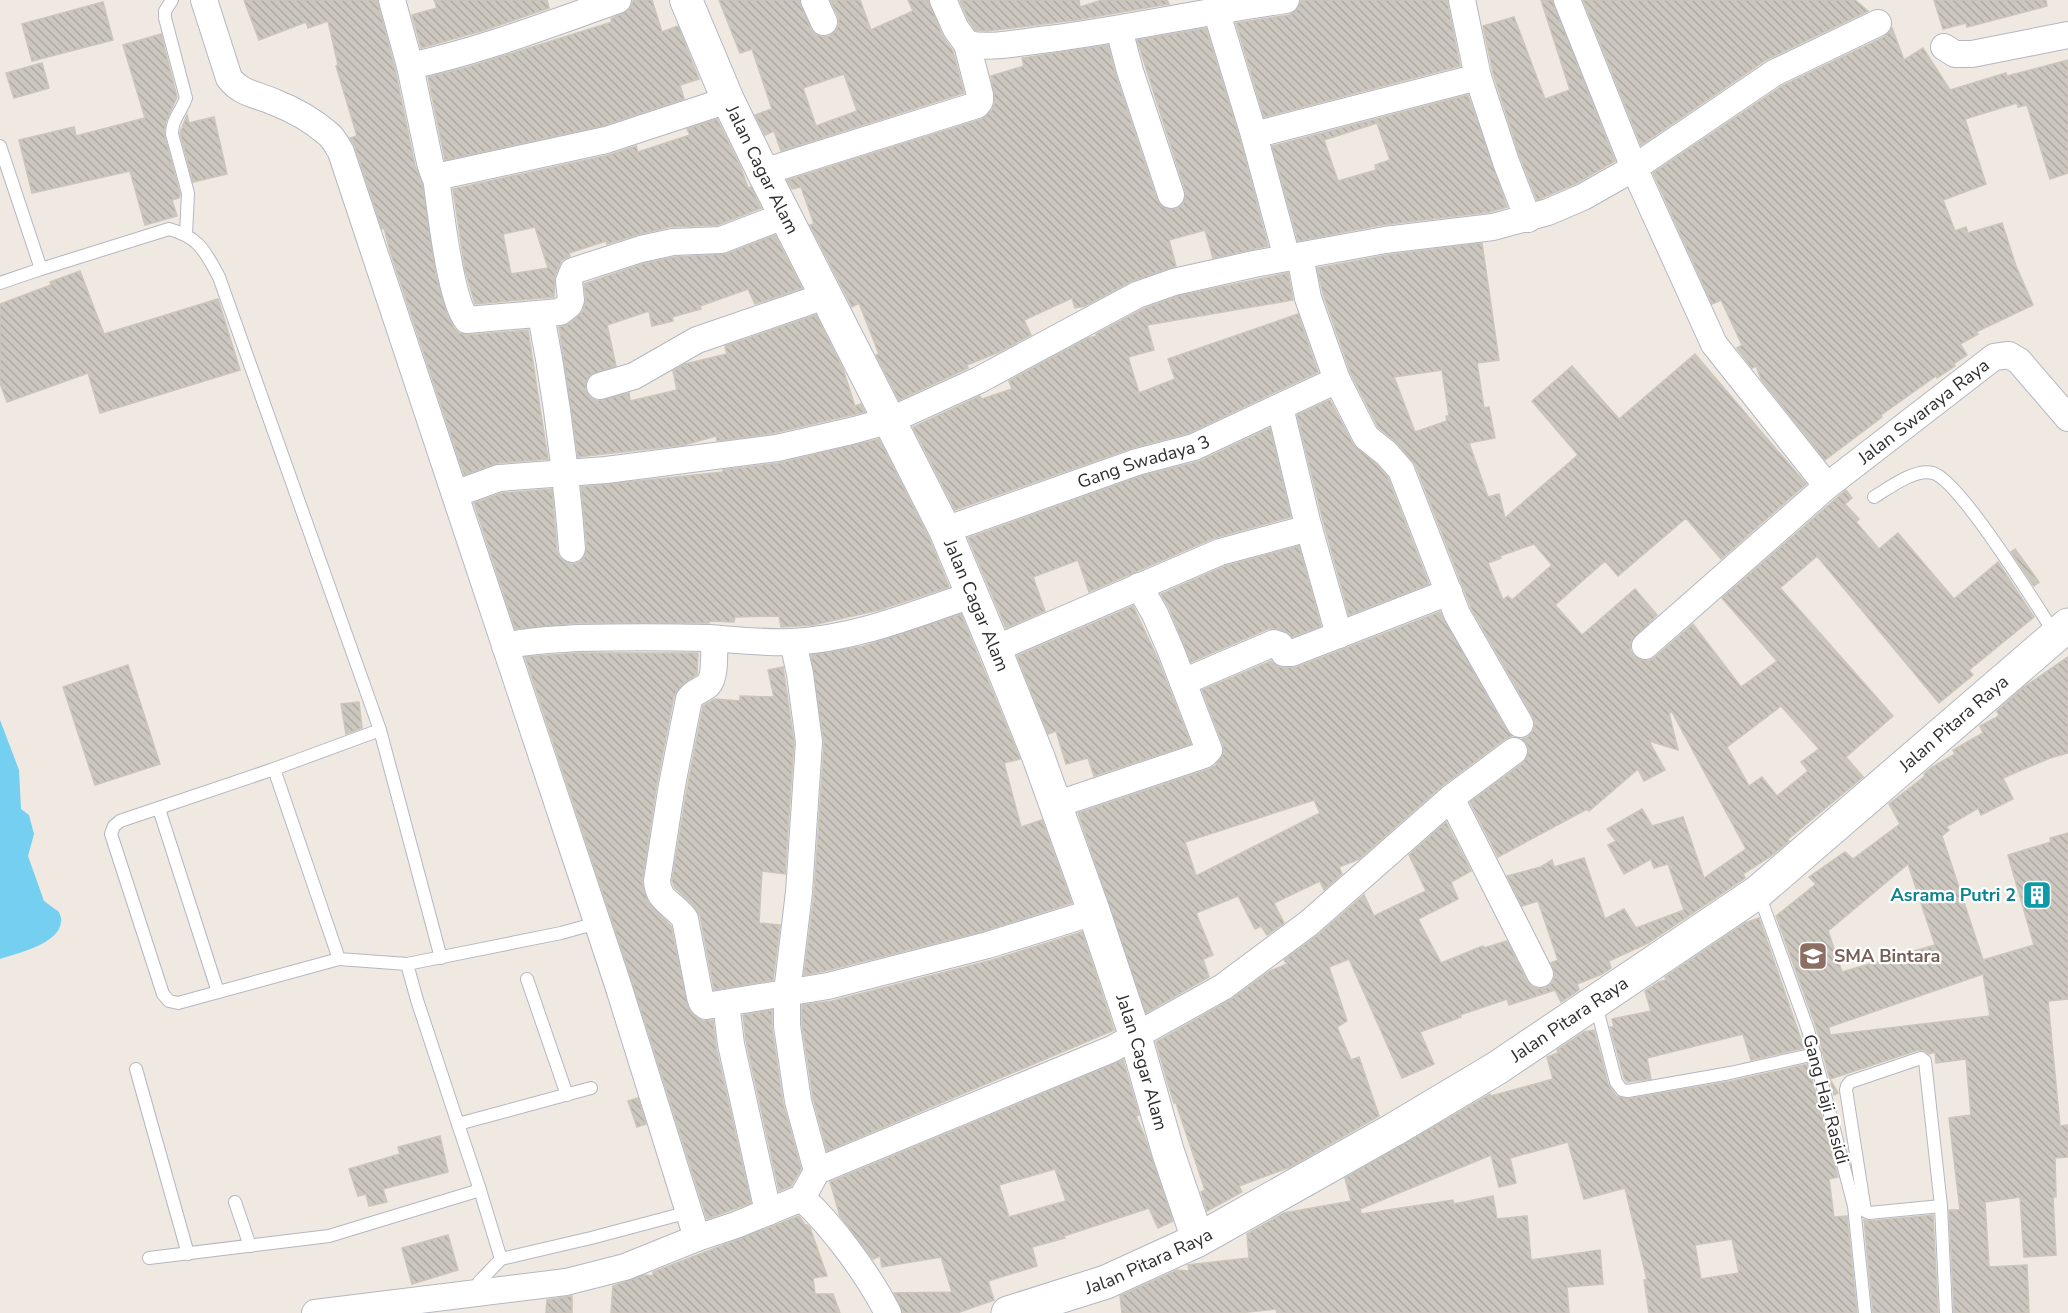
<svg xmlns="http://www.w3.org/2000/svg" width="2068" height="1313" font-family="'Nunito Sans',sans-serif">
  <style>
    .water { fill: #75cff0 }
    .building { fill: url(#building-back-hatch); stroke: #cbc5ba; stroke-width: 1.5; fill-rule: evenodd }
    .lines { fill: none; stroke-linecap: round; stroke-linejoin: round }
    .service-casing { stroke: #b4b7c1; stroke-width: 14 }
    .minor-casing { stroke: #b4b7c1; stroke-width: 28 }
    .tertiary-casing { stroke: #b4b7c1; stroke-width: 34 }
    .secondary-casing { stroke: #b4b7c1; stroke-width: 35 }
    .service { stroke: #fff; stroke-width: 12 }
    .minor { stroke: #fff; stroke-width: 26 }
    .tertiary { stroke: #fff; stroke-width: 32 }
    .secondary { stroke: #fff; stroke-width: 33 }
    .labels { text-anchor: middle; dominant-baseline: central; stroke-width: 4.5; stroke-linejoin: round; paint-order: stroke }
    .street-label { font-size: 18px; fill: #2e2e2e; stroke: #fff }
    .culture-label { font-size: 18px; font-weight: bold; fill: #0d838f; stroke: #fff; text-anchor: end }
    .education-label { font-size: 18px; font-weight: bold; fill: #785e54; stroke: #fff; text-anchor: start }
  </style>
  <defs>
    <pattern id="building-back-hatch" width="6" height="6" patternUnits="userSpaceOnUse" patternTransform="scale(1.5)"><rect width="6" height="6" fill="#cbc7bf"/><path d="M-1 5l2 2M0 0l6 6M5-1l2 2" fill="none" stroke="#afaba4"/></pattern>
  </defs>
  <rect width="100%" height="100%" fill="#efe9e1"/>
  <path class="water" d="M0 720 19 770 21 809 29 815 34 834 28 856 44 901 59 912C60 915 62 919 61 922 59 944 18 953 0 959Z"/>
  <g class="building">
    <polygon points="244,0 377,0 395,69 415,166 422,183 436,276 447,314 454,328 459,333 468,335 528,330 548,459 498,463 464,475 390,251 384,228 382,229 355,147 350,138 357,136 336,66 338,65 328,21 308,28 306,22 259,40"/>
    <polygon points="434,0 547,0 549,8 485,30 421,48 412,15 437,8"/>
    <polygon points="636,0 652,0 662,32 678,26 699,79 680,85 684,99 602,126 445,160 428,77 468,67 612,22 611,19 629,10 633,1"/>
    <path d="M719 0H799L811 29 816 34 823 37 830 36 836 31 839 24 838 16 830 0H860L871 30 913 11 908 0H928L942 35 953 51 964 93 781 151 774 131 765 135 755 115 772 109 752 49 740 53ZM844 74 857 111 816 126 803 88Z"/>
    <polygon points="964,0 1079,0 1080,7 1102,0 1167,0 1169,4 1076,20 987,31 975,30 969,21 960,1"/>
    <polygon points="1306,0 1447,0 1460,66 1264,117 1236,23 1289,15 1296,11 1301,1"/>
    <polygon points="1541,0 1552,0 1615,161 1575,184 1537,200 1520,157 1493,73 1483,26 1514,17 1545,99 1570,90"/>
    <polygon points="1583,0 1855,0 1868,11 1766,60 1641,145"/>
    <polygon points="1934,0 2046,0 2047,6 1967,27 1966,23 1943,29"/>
    <polygon points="103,2 113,40 32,61 22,24"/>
    <polygon points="1206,28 1240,139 1268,246 1213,258 1205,230 1169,240 1176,266 1132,281 1085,306 1075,308 1072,298 1024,320 1031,335 999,352 967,365 968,368 899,400 876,355 879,354 859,303 852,307 810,225 814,224 801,187 792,189 787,180 982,119 992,110 995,102 991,76 1024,66 1022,58 1108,45 1116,76 1157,200 1161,206 1167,209 1176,209 1182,205 1185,199 1185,190 1137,40"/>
    <polygon points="1892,28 1904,60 1923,48 1950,90 2006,73 2007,76 2068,60 2068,173 2050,179 2027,105 2018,107 2017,103 1965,119 1986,184 1943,200 1955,231 1966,227 1968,233 2002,223 2016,266 2033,305 1976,332 1978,334 1962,343 1960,344 1967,355 1953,364 1955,366 1937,378 1936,376 1881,415 1882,417 1825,460 1761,379 1756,366 1752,368 1737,348 1742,345 1721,300 1712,304 1653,173 1782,86 1884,37"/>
    <polygon points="161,34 177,97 166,121 164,133 180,194 179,198 172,200 177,216 145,225 130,171 32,193 19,140 74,127 76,136 145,118 123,45"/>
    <polygon points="42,63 49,88 14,98 6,73"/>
    <path d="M1468 95 1507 207 1490 212 1382 225 1298 241 1272 146ZM1377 123 1390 160 1375 165 1376 170 1338 181 1324 140Z"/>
    <polygon points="187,115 189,123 214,117 227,174 193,182 180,133"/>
    <path d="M717 119 741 168 748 188 751 187 761 208 718 225 670 227 636 235 607 244 606 241 569 253 570 256 562 260 555 275 554 297 475 304 465 270 453 189 609 155 636 146 638 152 690 135 687 129ZM535 227 548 268 511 274 503 234Z"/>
    <polygon points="775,235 802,288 755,304 748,289 700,306 701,309 672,317 673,321 652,326 649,311 607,325 616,366 590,375 586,382 586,391 590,397 597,401 629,393 630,401 677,390 673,371 685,364 727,354 725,346 816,315 843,369 855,406 861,404 865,412 774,433 717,441 716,436 684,445 578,457 559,327 569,324 583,311 586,299 584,284 645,263 675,257 726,254"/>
    <path d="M1482 243 1499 360 1477 363 1484 408 1489 407 1495 438 1469 443 1488 497 1499 494 1505 518 1578 455 1532 401 1572 366 1619 419 1695 354 1806 484 1721 559 1686 518 1618 576 1605 561 1555 605 1582 635 1635 589 1657 615 1631 641 1630 650 1634 656 1641 660 1648 661 1654 658 1693 624 1741 687 1777 661 1722 598 1846 490 1852 498 1845 504 1859 519 1856 522 1879 549 1898 533 1954 599 1998 562 2034 617 1969 670 1973 675 1939 703 1817 556 1780 588 1893 716 1846 757 1863 777 1787 840 1789 841 1771 856 1743 874 1745 878 1648 943 1609 961 1611 968 1602 974 1577 984 1579 990 1561 1002 1555 990 1509 1005 1507 999 1460 1015 1461 1017 1420 1032 1434 1064 1402 1078 1349 959 1329 967 1347 1021 1337 1027 1351 1060 1359 1057 1379 1116 1290 1167 1239 1186 1242 1192 1207 1211 1201 1192 1205 1190 1176 1103H1174L1168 1084 1156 1042 1230 1000 1270 971 1287 964 1284 960 1319 934 1364 895 1374 916 1426 891 1409 855 1446 822 1471 871 1451 882 1458 899 1418 919 1441 963 1483 946 1484 948 1507 941 1527 981 1531 986 1539 989 1546 988 1553 982 1555 974 1551 963 1558 960 1538 901 1522 906 1507 876 1541 867 1552 860 1554 867 1584 858 1605 919 1624 909 1636 928 1684 910 1668 864 1654 868 1651 859 1624 874 1608 845 1616 841 1607 829 1642 809 1652 826 1683 817 1704 878 1746 849 1672 712 1669 713 1678 750 1649 741 1665 770 1644 781 1638 769 1589 811 1587 809 1498 857 1470 802 1523 763 1527 757 1529 749 1526 743 1522 739 1528 737 1533 731 1535 725 1533 717 1471 608 1415 464 1397 443 1378 427 1351 374 1323 294 1317 268 1387 255ZM1442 370 1449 416H1446L1447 421 1415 432 1394 377ZM1534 544 1552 565 1512 600 1508 596 1503 600 1488 563 1501 558 1500 556ZM1781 706 1819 749 1801 762 1808 771 1777 796 1762 777 1749 786 1727 747Z"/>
    <polygon points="80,271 104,334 218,299 240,370 100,413 88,373 7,402 0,383 0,304 51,285 50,282"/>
    <polygon points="1288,273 1293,300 1147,325 1154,350 1128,357 1139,393 1175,379 1168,359 1298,314 1318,372 1189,433 1132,448 955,510 913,427 980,396 982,399 1012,389 1009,381 1088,338 1097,336 1096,334 1143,309 1178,296"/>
    <polygon points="1330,400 1353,444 1376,464 1388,478 1429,584 1349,615 1322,517 1297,415"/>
    <polygon points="1270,428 1291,517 1214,538 1089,592 1078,560 1033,577 1045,611 1006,628 968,538 1141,476 1200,461"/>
    <polygon points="879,439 929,538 949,587 879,610 813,625 781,627 779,616 735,617 734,622 709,621 709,623 577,623 515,629 474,503 502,493 552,489 557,551 559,557 565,562 574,564 581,561 585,556 587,548 581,487 723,472 723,470 779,463"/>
    <polygon points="1299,546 1321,626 1292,637 1289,633 1279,629 1268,629 1191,662 1169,608 1161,594 1225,566"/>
    <polygon points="2015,549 2039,582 2034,586 2011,552"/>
    <polygon points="1133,606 1157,657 1191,744 1094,776 1088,758 1066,764 1056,731 1048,734 1017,656"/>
    <path d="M1440 612 1507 731 1512 736 1505 739 1442 786 1359 859 1339 867 1342 874 1324 890 1320 881 1274 903 1284 923 1267 935 1261 926 1255 929 1238 896 1196 913 1213 955 1203 959 1209 977 1146 1013 1078 813 1209 769 1215 766 1223 754V745L1202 690 1271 661 1277 666 1283 668 1297 667ZM1314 800 1320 813 1196 876 1185 842Z"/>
    <polygon points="961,614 1020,759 1004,763 1021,827 1042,820 1072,903 984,931 825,971 804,975 814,894 824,743 811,655 864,646"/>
    <polygon points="578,653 698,653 697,674 683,684 674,696 657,783 642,883 648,902 671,926 688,1008 697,1018 703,1021 713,1020 716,1047 751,1203 707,1219 632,981 525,657"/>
    <path d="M2068 657V753L2050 758 2003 778 2013 799 1981 815 1978 808 1946 827 1949 830 1942 836 1983 960 2034 945 2008 855 2051 842 2050 838 2068 833V999L2048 1001 2060 1126 2068 1125V1157L2055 1158 2056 1197H2053L2056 1255 2024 1257 2020 1197 1985 1202 1989 1267 2027 1265 2029 1313H1954L1949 1210H1960L1949 1118 1971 1115 1966 1059 1936 1063 1935 1052 1929 1054 1923 1050H1918L1830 1079 1838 1093 1834 1095 1816 1027 1776 916 1816 884 1809 877 1845 852 1853 859 1900 824 1889 804 1925 776 1924 774 1932 767 1955 754 1953 750 1983 733 1980 726 1999 716 1997 711 2024 687ZM1908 864 1935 945 1842 972 1828 931ZM1983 974 1990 1016 1830 1035 1829 1027Z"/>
    <polygon points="128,665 160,764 95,785 63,687"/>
    <polygon points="783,667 794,742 785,874 762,871 759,923 780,925 773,980 714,990 700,916 692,904 675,888 672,881 687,788 703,706 715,699 740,701 740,696 774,697 768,670"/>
    <polygon points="359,702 362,728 346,734 341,704"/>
    <polygon points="1759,918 1804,1048 1751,1060 1743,1034 1647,1058 1651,1079 1627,1082 1624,1078 1610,1027 1614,1027 1612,1019 1651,1011 1645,991 1659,982 1666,980 1665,977 1745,923"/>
    <polygon points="1082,932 1114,1030 827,1151 813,1098 802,1025 802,1005 832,1001 992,960"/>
    <polygon points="772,1010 772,1028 783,1103 801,1169 791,1186 779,1191 746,1041 743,1015"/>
    <path d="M1594 1030 1608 1084 1616 1096 1627 1099 1732 1081 1808 1064 1838 1177 1829 1179 1834 1217 1847 1216 1857 1313H1649L1644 1280H1647L1625 1188 1584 1199 1568 1142 1510 1158 1516 1183 1499 1187 1491 1155 1360 1209 1361 1214 1453 1200 1454 1204 1493 1196 1497 1219 1527 1216 1531 1260 1600 1250 1603 1284 1567 1287 1569 1313H1277L1276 1309 1239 1313H1122L1120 1296 1177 1270 1189 1271 1188 1265 1249 1258 1247 1234 1284 1213 1351 1201 1345 1178 1490 1094 1491 1096 1553 1079 1547 1057 1558 1053 1557 1050 1584 1032ZM1732 1239 1739 1273 1701 1279 1695 1245Z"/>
    <path d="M1123 1060 1139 1115 1136 1116 1144 1135 1173 1221 1158 1228 1149 1208 1064 1236 1065 1238 1032 1247 1037 1266 988 1281 994 1300 957 1313H903L894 1293 952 1292 941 1257 882 1267 880 1256 873 1259 840 1216 830 1182ZM1055 1169 1066 1201 1009 1217 999 1185Z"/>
    <polygon points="638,1098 646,1124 637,1127 628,1101"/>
    <polygon points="440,1136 448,1172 383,1189 387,1202 369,1206 366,1194 358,1196 349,1169 400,1154 398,1147"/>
    <polygon points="1933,1215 1938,1313 1873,1313 1864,1220 1870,1221"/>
    <polygon points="799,1216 805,1225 807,1225 810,1228 827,1276 813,1278 815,1294 833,1294 840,1313 611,1313 613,1286 644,1275 653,1276 653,1272"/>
    <polygon points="448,1235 458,1270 412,1284 402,1248"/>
    <polygon points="572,1296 572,1313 546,1313 547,1300"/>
  </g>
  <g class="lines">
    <g class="service-casing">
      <g id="service">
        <path d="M172 0 165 11V18L186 98C181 112 172 119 172 134L188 193 186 234"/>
        <path d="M0 146 41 269 169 229C199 237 205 251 219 277L380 730 441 958"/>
        <polyline points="0,283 41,269"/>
        <path d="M1874 497C1889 488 1915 468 1933 473 1960 481 2037 606 2055 634"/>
        <polyline points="274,769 339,959 407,964 561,933 597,923"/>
        <polyline points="159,809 218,992"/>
        <polyline points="1759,894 1808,1030 1854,1206 1865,1313"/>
        <polyline points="339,959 178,1003 169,1001 163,994 111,834 114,826 120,821 274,769 380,730"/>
        <polyline points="407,964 417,1000 458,1124 591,1088"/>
        <polyline points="527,979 567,1095"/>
        <polyline points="1596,1005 1616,1082 1622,1090 1628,1091 1730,1073 1815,1054"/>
        <polyline points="136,1069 188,1254"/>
        <polyline points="458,1124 480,1190 501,1259 591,1238 689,1212"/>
        <polyline points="235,1202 250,1246"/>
        <polyline points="1941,1206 1869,1213 1865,1211 1846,1090 1847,1086 1850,1082 1921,1058 1925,1061 1941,1206 1946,1313"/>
        <polyline points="149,1258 329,1236 480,1190"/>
        <polyline points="479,1282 501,1259"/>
      </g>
    </g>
    <g class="minor-casing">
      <g id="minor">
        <path d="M204 0 229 78C241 94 256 94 274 102 292 109 312 120 327 133 333 137 337 145 341 152L618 985 697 1238 736 1225 802 1198C833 1226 869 1276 888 1313"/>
        <polyline points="392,0 410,66 430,163 434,175 436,177 606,140 728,100"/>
        <polyline points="814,0 824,22"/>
        <path d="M943 0 956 29 967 44C994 49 1022 42 1049 39 1128 29 1206 11 1286 0"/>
        <polyline points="1462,0 1478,77 1506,162 1528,219"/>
        <polyline points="1567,0 1634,168 1714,344 1827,486 1645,646"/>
        <polyline points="1216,10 1254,135 1287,258"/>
        <polyline points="1119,29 1130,71 1171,195"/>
        <polyline points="1944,47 1955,54 1972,54 2068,35"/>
        <path d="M410 66C483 50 547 25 618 0"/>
        <polyline points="1254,135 1478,77"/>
        <polyline points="763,172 977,105 980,101 980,95 967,44"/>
        <path d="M436 177C440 206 450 300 467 320L560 312 569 305 571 300 569 281 573 271 641 249 673 242 721 240 786 215"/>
        <polyline points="1300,256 1308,298 1337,380 1366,437 1386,453 1401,470 1457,614 1520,724"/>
        <path d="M541 315C556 392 566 470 572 549"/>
        <polyline points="600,386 634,376 697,340 825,296"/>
        <polyline points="1280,407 1307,521 1339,635"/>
        <path id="s1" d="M1827 486 1994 357 2009 355 2019 361 2068 418"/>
        <polyline points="455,494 499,478 606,470 777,448 851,431 891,420 979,380 1137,295 1174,282 1254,264 1385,240 1493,227 1548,212 1583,197 1634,168 1774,73 1878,23"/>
        <path id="s2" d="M945 530 1137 462 1194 447 1337 380"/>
        <path d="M714 639C714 649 716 678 708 685 701 691 694 691 689 699L672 785 657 881C658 901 674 904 685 919L700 997 702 1003 706 1006 828 986 988 945 1094 912"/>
        <polyline points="793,642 800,674 809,742 799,892 787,992 787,1026 798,1101 817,1171"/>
        <path d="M505 646C529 640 553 640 577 638 621 637 666 637 709 638 737 640 764 643 791 642 854 639 913 615 971 595"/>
        <polyline points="995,649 1220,552 1309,528"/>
        <polyline points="1183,682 1274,643 1280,645 1284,653 1292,653 1449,592"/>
        <polyline points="1451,798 1540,974"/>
        <polyline points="1055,805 1204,755 1209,750 1171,651 1155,614 1139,586"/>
        <polyline points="726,1003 731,1044 768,1212"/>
        <polyline points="802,1198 817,1171 1112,1049 1223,987 1309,923 1451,798 1514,751"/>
        <polyline points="315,1313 566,1282 625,1267 697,1238"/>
      </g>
    </g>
    <g class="tertiary-casing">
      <g id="tertiary">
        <path id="s3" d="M686 0 728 100 763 172 945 530 995 649 1038 756 1094 912 1135 1035 1168 1152 1198 1240"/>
      </g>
    </g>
    <g class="secondary-casing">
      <g id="secondary">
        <path id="s4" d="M1008 1313 1106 1282 1198 1240 1393 1130 1497 1068 1758 892 2068 625"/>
      </g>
    </g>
    <use href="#service" class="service"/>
    <use href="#minor" class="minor"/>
    <use href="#tertiary" class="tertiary"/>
    <use href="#secondary" class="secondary"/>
  </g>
  <defs>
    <g id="building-square" transform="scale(1.5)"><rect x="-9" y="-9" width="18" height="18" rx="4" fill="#0f9aa8" stroke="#fff"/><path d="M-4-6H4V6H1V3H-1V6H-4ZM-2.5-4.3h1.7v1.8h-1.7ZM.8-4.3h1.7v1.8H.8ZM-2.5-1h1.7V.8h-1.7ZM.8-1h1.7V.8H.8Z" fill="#fff"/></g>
    <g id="school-square" transform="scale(1.5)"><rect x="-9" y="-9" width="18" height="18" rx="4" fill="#8d6e63" stroke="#fff"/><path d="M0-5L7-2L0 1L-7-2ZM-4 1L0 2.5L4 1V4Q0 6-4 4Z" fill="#fff"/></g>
  </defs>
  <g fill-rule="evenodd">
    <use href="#building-square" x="2037" y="895"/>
    <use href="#school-square" x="1813" y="956"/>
  </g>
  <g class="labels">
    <g class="street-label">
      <text stroke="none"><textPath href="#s3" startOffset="186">Jalan Cagar Alam</textPath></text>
      <text stroke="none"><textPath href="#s1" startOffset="122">Jalan Swaraya Raya</textPath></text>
      <text stroke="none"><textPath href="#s2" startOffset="210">Gang Swadaya 3</textPath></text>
      <text stroke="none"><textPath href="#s3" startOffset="672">Jalan Cagar Alam</textPath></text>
      <text stroke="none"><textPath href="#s4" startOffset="1122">Jalan Pitara Raya</textPath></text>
      <text stroke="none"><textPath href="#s4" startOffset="636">Jalan Pitara Raya</textPath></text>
      <text stroke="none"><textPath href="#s3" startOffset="1158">Jalan Cagar Alam</textPath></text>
      <text transform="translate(1826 1099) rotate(75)">Gang Haji Rasidi</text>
      <text stroke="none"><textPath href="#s4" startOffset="150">Jalan Pitara Raya</textPath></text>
    </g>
    <g class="culture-label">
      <text x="2016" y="895">Asrama Putri 2</text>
    </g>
    <g class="education-label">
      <text x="1834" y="956">SMA Bintara</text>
    </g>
  </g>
</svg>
